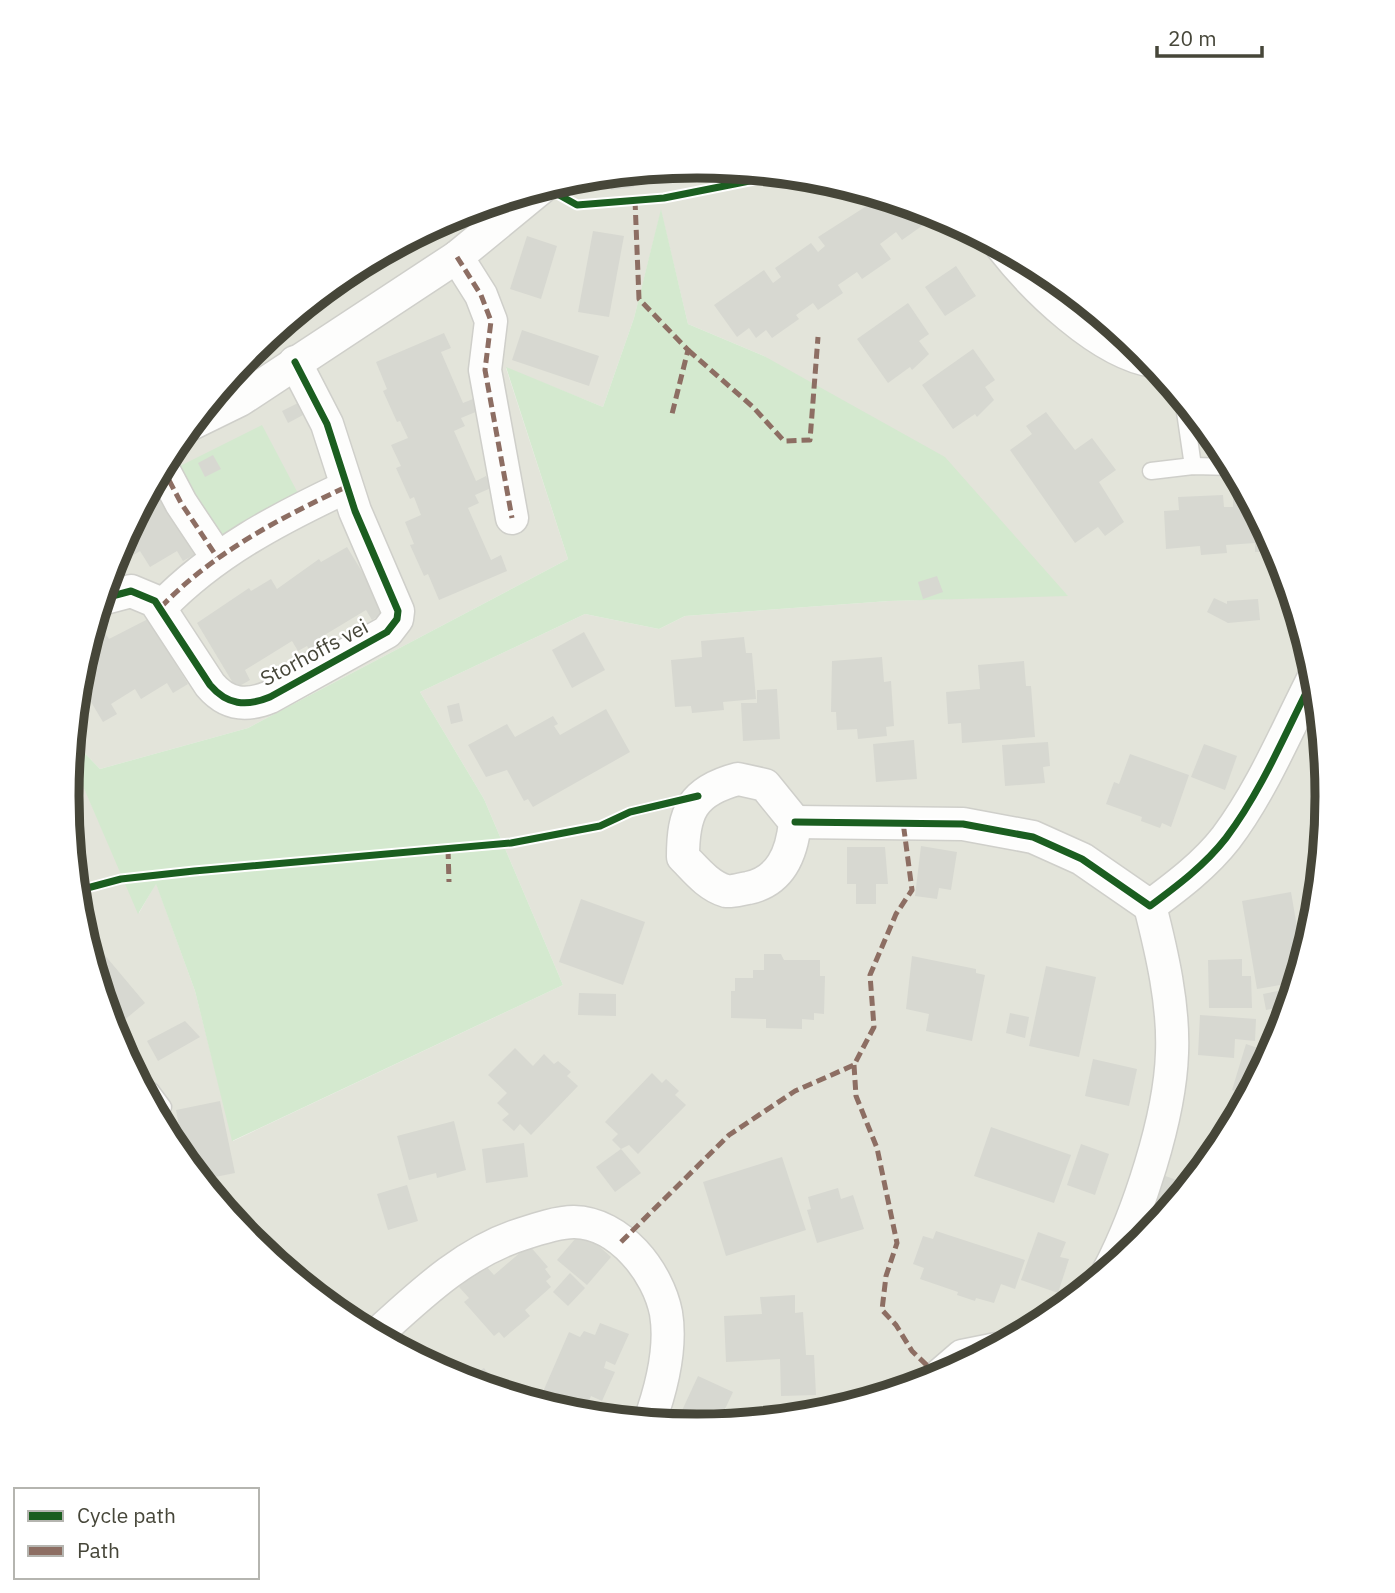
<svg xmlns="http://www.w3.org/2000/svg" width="1395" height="1593" font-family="'IBM Plex Sans',sans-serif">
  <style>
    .residential { fill: #e3e4da }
    .green { fill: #d4e9cf }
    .building { fill: #d7d8d1 }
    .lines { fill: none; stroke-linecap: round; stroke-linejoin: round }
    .lane-casing { stroke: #cfcfca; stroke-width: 19 }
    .street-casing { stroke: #cfcfca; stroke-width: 35 }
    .lane { stroke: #fdfdfc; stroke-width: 16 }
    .street { stroke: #fdfdfc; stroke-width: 32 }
    .quiet { stroke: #8d6e63; stroke-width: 5; stroke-dasharray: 10 5; stroke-linecap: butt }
    .cycleway-casing { stroke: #fff; stroke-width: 11 }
    .cycleway { stroke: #1b5e20; stroke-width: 7 }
    .labels { text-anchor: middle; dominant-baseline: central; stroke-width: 5; stroke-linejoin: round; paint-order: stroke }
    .street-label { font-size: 21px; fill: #464639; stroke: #fff }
    .rim { fill: none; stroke: #464639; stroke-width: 9 }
  </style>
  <rect width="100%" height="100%" fill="#f1f1ec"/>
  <polygon class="residential" points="698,166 821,178 939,214 1048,272 1144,351 1222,446 1281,555 1316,674 1328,797 1316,920 1280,1038 1222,1147 1143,1243 1048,1321 939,1380 820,1415 697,1427 574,1415 456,1379 347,1321 251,1242 173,1147 114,1038 79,919 67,797 70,756 139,913 156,883 195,991 233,1141 563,985 484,799 420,692 585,614 659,629 685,616 889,601 1067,595 764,356 688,324 661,211 634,318 603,407 506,368 568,559 248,728 100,769 72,740 79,673 115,555 173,446 252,350 347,272 456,213 575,178"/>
  <g class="green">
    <polygon points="661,209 688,324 764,356 945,457 1068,596 889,601 685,616 659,629 585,614 420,692 484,799 563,985 232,1141 195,991 156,884 138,914 70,756 72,740 100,769 248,728 568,559 506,367 603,407 634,318"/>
    <polygon points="262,425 301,499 220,548 176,468"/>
  </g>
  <g class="building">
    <polygon points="632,172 634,187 611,190 609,174"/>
    <polygon points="866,192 919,208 929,221 902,240 896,232 880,244 891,259 862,279 857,272 838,285 843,293 818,310 813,303 796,315 799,319 772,338 766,330 756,338 749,328 737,337 714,305 764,270 773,283 781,277 775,268 811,243 818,252 825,246 818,237 865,207 858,198"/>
    <polygon points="593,231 624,236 609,317 578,312"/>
    <polygon points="527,236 557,246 541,299 510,289"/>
    <polygon points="411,238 377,263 374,258 379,255"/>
    <polygon points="956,266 976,296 945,316 925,287"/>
    <polygon points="908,303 929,334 919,341 929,354 912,370 910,367 888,383 857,339"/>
    <polygon points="522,330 599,356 589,386 512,360"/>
    <polygon points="444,333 451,348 441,352 463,403 473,399 478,411 461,418 465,426 454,431 476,481 486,476 491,488 475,495 479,503 468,508 491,560 501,555 507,571 439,600 428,574 424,576 410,545 414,544 405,522 421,515 414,497 410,499 396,468 401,466 391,445 408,438 400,421 397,422 383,391 387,389 376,362"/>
    <polygon points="973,349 995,380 985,387 994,400 977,417 975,414 953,429 922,385"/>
    <polygon points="298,403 303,415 288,423 282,411"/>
    <polygon points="1046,412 1075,450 1092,438 1116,470 1099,482 1124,522 1105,536 1098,527 1075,543 1010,450 1032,434 1026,426"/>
    <polygon points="213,455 221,469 205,477 198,463"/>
    <polygon points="157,488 197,553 183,561 177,551 150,567 140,551 119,564 125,574 114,581 109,573 115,555 147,494"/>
    <polygon points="1233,494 1248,494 1278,551 1255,552 1255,543 1226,545 1227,553 1201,555 1200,546 1166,549 1164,511 1179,510 1178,497 1223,495 1224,507 1233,507"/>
    <polygon points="347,547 386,611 372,620 366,610 318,639 323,649 312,655 307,646 298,651 292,641 245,670 250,680 236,688 197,623 249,588 251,591 271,579 277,589 319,559 321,562"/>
    <polygon points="937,576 943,592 923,599 918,582"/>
    <polygon points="1214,598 1227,604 1227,601 1258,599 1260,620 1228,623 1207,612"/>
    <polygon points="148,619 188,684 173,693 167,683 141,699 135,689 111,704 117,714 103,722 78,680 89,638 103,630 109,639"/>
    <polygon points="584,632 605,670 572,688 552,650"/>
    <polygon points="744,637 746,653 752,653 756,699 723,702 724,710 692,713 691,706 675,707 671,660 702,657 701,641"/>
    <polygon points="882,657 884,682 891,681 894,726 886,727 887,736 858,739 857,729 837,730 836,712 831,712 832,661"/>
    <polygon points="1024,661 1026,686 1031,686 1035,737 962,743 961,723 948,724 946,692 980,689 978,665"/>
    <polygon points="777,689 780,739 743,741 741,703 757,703 757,690"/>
    <polygon points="459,703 463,721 451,724 447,706"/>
    <polygon points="606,709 630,752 533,807 528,799 524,801 507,770 486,777 468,745 507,724 515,737 553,716 558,724 554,726 560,735"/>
    <polygon points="914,740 917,779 876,782 873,744"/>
    <polygon points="1048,742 1050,766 1043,767 1045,783 1005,786 1002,745"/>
    <polygon points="1204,744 1237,756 1225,790 1191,777"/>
    <polygon points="1130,754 1189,775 1171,827 1162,823 1160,828 1141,821 1142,817 1106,804 1114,782 1119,784"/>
    <polygon points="921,846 957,852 951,890 939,888 937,899 915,896"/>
    <polygon points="847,847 885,847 888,884 876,884 876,904 856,904 856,884 847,884"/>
    <polygon points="1291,892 1303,962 1297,982 1257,989 1242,901"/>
    <polygon points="581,899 645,922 623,985 559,962"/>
    <polygon points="103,953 145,1003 123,1021 119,1016 110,1024 92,963"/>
    <polygon points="764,954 781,954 784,960 820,960 820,976 825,976 824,1014 814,1013 814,1020 802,1019 802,1029 766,1028 766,1019 731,1018 731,991 735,991 735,978 753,978 753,970 764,970"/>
    <polygon points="912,956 976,969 976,973 985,975 972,1041 926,1031 929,1014 906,1009"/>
    <polygon points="1242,959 1242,976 1251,976 1252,1008 1209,1008 1208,960"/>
    <polygon points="1046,966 1096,977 1079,1057 1029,1046"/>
    <polygon points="1278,991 1281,1007 1266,1010 1263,994"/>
    <polygon points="579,993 616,994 616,1016 578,1015"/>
    <polygon points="1010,1013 1029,1017 1025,1038 1006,1033"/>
    <polygon points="1200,1015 1256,1019 1255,1041 1235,1039 1234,1058 1198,1055"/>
    <polygon points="185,1021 200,1037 158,1061 147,1041"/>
    <polygon points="1246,1044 1273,1053 1246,1102 1243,1101 1245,1094 1232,1090"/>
    <polygon points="515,1048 533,1066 544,1054 554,1064 558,1061 571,1072 567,1076 578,1086 531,1135 520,1124 514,1131 502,1120 509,1114 497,1103 507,1093 488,1075"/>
    <polygon points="1093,1059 1137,1069 1129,1106 1085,1096"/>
    <polygon points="652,1073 662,1083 666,1079 679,1091 675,1095 686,1105 638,1154 629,1145 621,1149 612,1140 618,1134 605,1122"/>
    <polygon points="220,1101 235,1173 200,1180 178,1153 173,1128 179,1126 176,1110"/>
    <polygon points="454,1121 466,1170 437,1178 436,1173 409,1180 397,1136"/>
    <polygon points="991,1127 1071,1155 1054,1203 974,1176"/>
    <polygon points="524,1143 528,1177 486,1183 482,1149"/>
    <polygon points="1081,1144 1109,1154 1095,1195 1067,1185"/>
    <polygon points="621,1149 641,1173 615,1192 596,1167"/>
    <polygon points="782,1157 806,1230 726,1256 703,1182"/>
    <polygon points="1160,1174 1190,1185 1164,1217 1147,1211"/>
    <polygon points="407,1185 418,1221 388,1230 377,1194"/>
    <polygon points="838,1188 841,1199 853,1195 864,1229 817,1243 807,1210 811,1209 808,1197"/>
    <polygon points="582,1231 611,1257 587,1285 557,1260"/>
    <polygon points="936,1231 1025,1260 1015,1289 1001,1284 994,1303 976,1298 975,1301 957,1295 958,1292 920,1279 924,1268 913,1264 923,1236 933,1239"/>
    <polygon points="1038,1232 1066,1242 1060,1257 1069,1259 1058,1293 1021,1280"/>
    <polygon points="274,1240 314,1278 305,1287 263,1252"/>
    <polygon points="529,1245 548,1267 545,1269 551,1277 546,1281 551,1287 525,1310 530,1316 504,1338 499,1332 494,1336 464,1302 469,1298 459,1287 485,1265 494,1275"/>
    <polygon points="570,1273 585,1288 568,1306 553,1292"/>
    <polygon points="795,1295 795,1313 803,1312 806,1355 814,1355 816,1395 781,1396 780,1359 726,1362 724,1316 762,1314 760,1297"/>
    <polygon points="600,1323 629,1334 615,1365 606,1361 604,1368 615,1372 602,1401 591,1396 585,1412 580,1410 578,1416 542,1406 546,1396 542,1394 569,1332 580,1337 584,1331 595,1335"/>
    <polygon points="484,1368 497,1385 491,1390 475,1385 470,1379"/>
    <polygon points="698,1376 733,1392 717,1426 700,1427 679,1417"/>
  </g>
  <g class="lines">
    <g class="lane-casing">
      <g id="lane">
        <polyline points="1183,398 1193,466"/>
        <polyline points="1151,471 1193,466 1234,467"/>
        <polyline points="138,1082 151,1091 163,1107"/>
      </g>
    </g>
    <g class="street-casing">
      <g id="street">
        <path d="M1002 247C1034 288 1100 353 1153 361"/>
        <polyline points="457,257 481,295 491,321 485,370 512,518"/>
        <polyline points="191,424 240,400 457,257 541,188"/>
        <polyline points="162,467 181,503 217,557"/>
        <path d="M101 599 131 591 155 601 210 685C227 705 246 707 270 697L387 632 397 619 398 611 355 511 327 424 295 362"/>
        <path d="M161 607C213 553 278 519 346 487"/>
        <path d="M738 779 765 785 795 822C792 853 781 881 748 888 741 889 732 892 726 891 708 886 695 869 683 857 683 812 692 791 738 779Z"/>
        <path d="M795 822 963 824 1033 837 1082 859 1150 906C1177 886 1205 865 1226 838 1263 789 1288 727 1316 673"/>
        <path d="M1108 1272C1138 1215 1170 1118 1172 1053 1174 1005 1162 953 1150 906"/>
        <path d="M375 1336C419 1296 464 1252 522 1234 537 1229 558 1222 574 1222 620 1223 658 1272 666 1313 672 1349 661 1390 649 1423"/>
        <polyline points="933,1381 962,1356 997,1349"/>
      </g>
    </g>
    <use href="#lane" class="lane"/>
    <use href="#street" class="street"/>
    <g class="quiet">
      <polyline points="635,200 639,299 688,350 671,418"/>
      <polyline points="457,257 481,295 491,321 485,370 512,518"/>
      <polyline points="688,350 753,407 784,441 810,440 818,337"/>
      <polyline points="162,467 181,503 217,557"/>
      <path d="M161 607C213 553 278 519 346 487"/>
      <polyline points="448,849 449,882"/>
      <polyline points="854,1065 856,1096 877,1148 897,1243 886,1276 882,1310 896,1325 912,1351 937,1375"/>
      <polyline points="621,1242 729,1135 795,1091 854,1065 874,1027 870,975 896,914 912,890 903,822"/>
    </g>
    <g class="cycleway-casing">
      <g id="cycleway">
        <polyline points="545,187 577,205 664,198 785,174"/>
        <path d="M101 599 131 591 155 601 210 685C227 705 246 707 270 697L387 632 397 619 398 611 355 511 327 424 295 362"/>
        <path d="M795 822 963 824 1033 837 1082 859 1150 906C1177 886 1205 865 1226 838 1263 789 1288 727 1316 673"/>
        <polyline points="76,891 121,879 194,871 511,843 600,826 630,812 698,796"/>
      </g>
    </g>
    <use href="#cycleway" class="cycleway"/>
  </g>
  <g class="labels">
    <g class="street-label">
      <text transform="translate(314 652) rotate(-28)">Storhoffs vei</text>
    </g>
  </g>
  <path d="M0 0H1395V1593H0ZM79 796a618 618 0 1 1 1236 0a618 618 0 1 1-1236 0Z" fill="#fff" fill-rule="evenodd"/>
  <path class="rim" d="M79 796a618 618 0 1 1 1236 0a618 618 0 1 1-1236 0Z"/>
  <rect x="14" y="1488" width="245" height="91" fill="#ffffff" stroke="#b5b5b0" stroke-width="2"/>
  <rect x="28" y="1511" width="35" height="10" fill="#1b5e20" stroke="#b5b5b0" stroke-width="2"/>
  <text x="77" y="1523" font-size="21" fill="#464639">Cycle path</text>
  <rect x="28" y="1546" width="35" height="10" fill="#8d6e63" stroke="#b5b5b0" stroke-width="2"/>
  <text x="77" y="1558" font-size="21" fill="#464639">Path</text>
  <path d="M1157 46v10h105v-10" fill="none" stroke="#464639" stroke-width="3.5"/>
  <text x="1168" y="46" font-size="21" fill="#464639" stroke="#ffffff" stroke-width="5" paint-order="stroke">20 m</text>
</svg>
